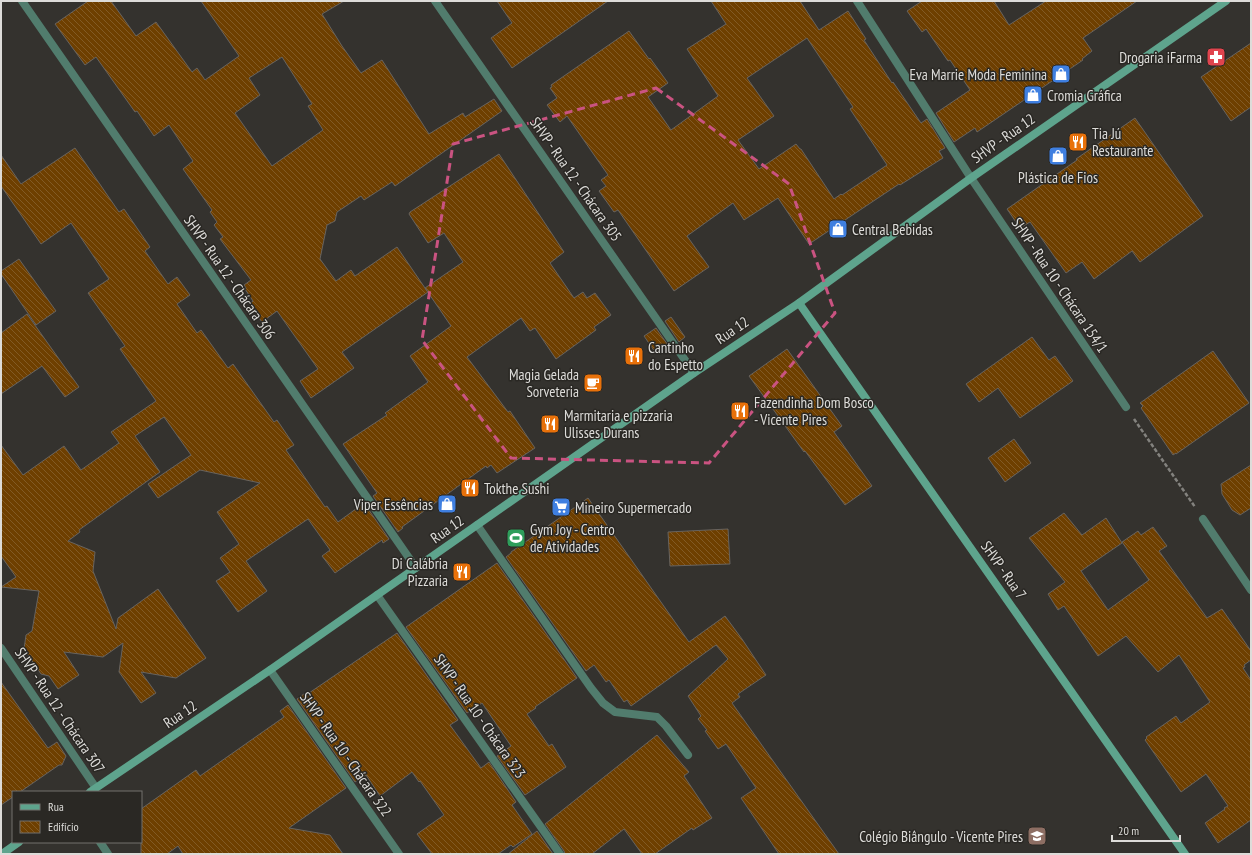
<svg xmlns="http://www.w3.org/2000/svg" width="1252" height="855" font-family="'PT Sans Narrow',sans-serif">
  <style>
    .building { fill: url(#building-back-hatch); stroke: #67635f; fill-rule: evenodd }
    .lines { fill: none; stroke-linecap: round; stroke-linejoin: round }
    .path { stroke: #83827e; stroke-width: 2.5; stroke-dasharray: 4 2; stroke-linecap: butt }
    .street { stroke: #517c6d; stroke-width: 8 }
    .secondary { stroke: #5ea48d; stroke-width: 8 }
    .marked { fill: none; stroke: #ca5381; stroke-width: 3; stroke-dasharray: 8 5; stroke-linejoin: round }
    .labels { text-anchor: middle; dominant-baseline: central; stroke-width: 3; stroke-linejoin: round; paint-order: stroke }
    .poi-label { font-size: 15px; fill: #dddcd9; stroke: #2a2824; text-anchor: start }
    .street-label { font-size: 15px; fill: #dddcd9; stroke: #2a2824 }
  </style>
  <defs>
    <pattern id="building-back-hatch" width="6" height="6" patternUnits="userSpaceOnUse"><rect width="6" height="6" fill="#6e3f00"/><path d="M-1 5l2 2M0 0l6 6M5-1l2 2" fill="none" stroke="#825a25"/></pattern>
  </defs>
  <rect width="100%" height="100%" fill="#34322e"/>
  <g class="building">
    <path d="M88 1H111L136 36 156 22 192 72 197 68 205 80 239 56 201 1H344L322 14 342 46 361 73 382 60 429 134 463 113 465 117 494 99 502 111 395 186 392 182 364 200 361 196 337 212 335 221 327 225 320 259 336 281 351 270 355 276 397 247 425 288 463 262 444 233 428 243 409 214 410 212 499 154 564 252 550 263 574 298 583 292 587 298 595 293 611 315 594 327 596 330 556 359 535 328 530 331 521 318 467 357 508 412 510 411 535 448 497 473 491 465 487 468 486 466 402 527 403 528 398 532 373 496 377 493 343 444 387 415 385 413 428 382 410 356 451 326 425 288 428 292 342 352 354 368 311 398 300 381 318 369 277 311 262 322 249 304 253 301 245 289 246 288 244 285 251 280 220 239 223 237 214 225 217 222 210 212 212 210 183 169 193 161 169 125 154 136 137 111 135 112 96 57 85 65 55 24ZM282 57 312 104 308 106 323 130 272 166 235 113 260 95 249 78Z"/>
    <polygon points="497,1 608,1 512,68 491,38 512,23"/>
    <path d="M711 1H800L819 30 848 11 866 39 864 40 892 83 893 82 921 123 927 119 945 148 939 151 943 158 900 185 899 184 809 244 778 198 744 220 733 203 687 236 709 267 674 291 618 210 614 212 599 191 606 186 601 180 608 175 567 116 560 122 547 105 557 98 550 88 552 87 551 85 629 31 649 59 650 58 668 83 648 97 671 130 718 96 687 49 726 24ZM807 38 853 107 850 109 887 165 842 195 841 194 834 199 801 149H800L796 144 759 169 738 140 774 116 747 78Z"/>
    <polygon points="922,1 994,1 1009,25 1046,1 1137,1 1083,38 1092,51 1082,59 1083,60 977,132 975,128 954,142 936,113 970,90 950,60 948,61 926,29 922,32 907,11"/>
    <polygon points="1251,43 1251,107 1231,121 1201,77"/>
    <polygon points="1135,118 1203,216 1140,262 1132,251 1094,279 1082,262 1066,273 1030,222 1020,228 1007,209 1077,160 1076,159"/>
    <polygon points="75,148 119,212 124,209 150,247 145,251 168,284 177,277 190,295 177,304 197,333 201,330 228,368 233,364 274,422 277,420 294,445 286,450 325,507 327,506 338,522 364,503 389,539 383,543 382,540 335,573 322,556 330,550 308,519 246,561 267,591 238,612 216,581 230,572 220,558 239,544 217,512 260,483 200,470 158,498 148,484 191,455 164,417 135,436 160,472 79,530 80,532 68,541 95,552 93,571 116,629 118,618 158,589 206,658 176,678 141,672 156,693 141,703 119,672 123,643 103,657 64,652 79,675 58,689 49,676 41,674 24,649 26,635 32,631 39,591 1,587 16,577 1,556 1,445 23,475 64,446 81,470 119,443 111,432 156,401 120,349 125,346 88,293 109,279 71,223 41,244 1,186 1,155 21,184"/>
    <polygon points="19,259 56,311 36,325 1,274 1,271"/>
    <polygon points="27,314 79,387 65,397 42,366 1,394 1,333"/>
    <polygon points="671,317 685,337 679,342 665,321"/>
    <polygon points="656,328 670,348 662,354 660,351 658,353 656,351 655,352 644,336"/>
    <polygon points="1032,337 1049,360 1055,356 1073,381 1020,418 998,388 979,402 966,384"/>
    <polygon points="787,349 842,426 834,432 872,486 845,505 805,451 804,452 749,376"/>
    <polygon points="1213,351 1249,403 1176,454 1176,453 1173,455 1141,408 1143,406 1140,403"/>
    <polygon points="1014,439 1031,463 1005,482 988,458"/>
    <polygon points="1251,465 1251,508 1240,515 1232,510 1222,494 1221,484"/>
    <polygon points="588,498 689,642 725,616 742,639 766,675 738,694 740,697 732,703 839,854 779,854 741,798 756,788 726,744 718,749 705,731 707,730 698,719 701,716 688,696 728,659 716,645 631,706 627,700 624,702 609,680 606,682 594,665 586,671 506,557 511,553 511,552"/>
    <polygon points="1064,513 1082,535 1106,518 1122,543 1081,571 1108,610 1149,580 1122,542 1138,531 1141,535 1153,527 1167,546 1159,551 1207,618 1222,609 1251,651 1251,660 1244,665 1245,667 1243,668 1251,680 1251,820 1218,843 1205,823 1225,809 1224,808 1228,806 1206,774 1181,792 1145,740 1147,738 1146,737 1176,716 1181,723 1210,702 1179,655 1158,672 1126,636 1098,656 1064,606 1058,610 1048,594 1065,582 1029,538"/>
    <polygon points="728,529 730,564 670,566 668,532"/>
    <polygon points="497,563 577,678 535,707 536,708 527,714 549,746 552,744 566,767 525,795 497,756 511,746 482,703 467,713 406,627"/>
    <polygon points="397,633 458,720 450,725 481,768 489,762 516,802 512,805 532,834 513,847 511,845 498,854 432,854 417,834 444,815 420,781 419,782 412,772 380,796 366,775 355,782 297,699 308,691 309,693"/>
    <polygon points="1,682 48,748 57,742 66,756 62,765 59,765 20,792 13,792 13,797 1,805"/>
    <polygon points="288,705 346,788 289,828 330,835 343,854 183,854 178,846 167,854 141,854 141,809 196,770 200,776 284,717 280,711"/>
    <polygon points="657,735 689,772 684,776 712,818 693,830 692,828 655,854 642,854 624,829 592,854 565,854 564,851 545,824"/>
    <polygon points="537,831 553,854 508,854"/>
  </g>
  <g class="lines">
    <polyline class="path" points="1134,419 1195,507"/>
    <g class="street">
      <polyline points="22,1 416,568"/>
      <polyline points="435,1 694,373"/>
      <polyline points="857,1 971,178 1126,407"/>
      <polyline points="1203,519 1251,590"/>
      <polyline points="477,525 591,688 603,703 615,712 657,717 666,726 688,755"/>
      <polyline points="377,595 560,854"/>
      <polyline points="1,648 96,788"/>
      <polyline points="270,670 399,854"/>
      <polyline points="100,842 108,854"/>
    </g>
    <g class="secondary">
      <polyline points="799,303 1185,854"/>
      <polyline points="90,792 270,670 694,373 799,303 971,178 1226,1"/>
      <polyline points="2,854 19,842"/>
    </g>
  </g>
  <path class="marked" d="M656 88 789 184 835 313 709 463 511 458 422 340 453 144Z"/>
  <defs>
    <g id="pharmacy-square" transform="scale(1)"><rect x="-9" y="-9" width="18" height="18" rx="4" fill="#e0444e" stroke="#2a2824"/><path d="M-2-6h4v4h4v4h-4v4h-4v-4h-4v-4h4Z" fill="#fff"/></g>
    <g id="shop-square" transform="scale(1)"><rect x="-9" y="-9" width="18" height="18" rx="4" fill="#3f7fe0" stroke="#2a2824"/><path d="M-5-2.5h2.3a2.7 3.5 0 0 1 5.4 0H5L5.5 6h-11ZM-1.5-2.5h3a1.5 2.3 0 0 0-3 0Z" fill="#fff"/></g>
    <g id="restaurant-square" transform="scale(1)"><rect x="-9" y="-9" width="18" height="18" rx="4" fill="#e8710a" stroke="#2a2824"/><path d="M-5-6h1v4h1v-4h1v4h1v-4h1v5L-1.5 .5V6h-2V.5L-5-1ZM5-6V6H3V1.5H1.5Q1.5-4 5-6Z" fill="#fff"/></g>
    <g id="cafe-square" transform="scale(1)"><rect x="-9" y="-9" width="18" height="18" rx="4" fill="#e8710a" stroke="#2a2824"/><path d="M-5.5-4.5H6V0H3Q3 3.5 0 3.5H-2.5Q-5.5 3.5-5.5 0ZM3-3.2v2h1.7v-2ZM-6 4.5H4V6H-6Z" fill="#fff"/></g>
    <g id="supermarket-square" transform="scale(1)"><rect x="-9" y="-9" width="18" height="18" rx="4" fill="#3f7fe0" stroke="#2a2824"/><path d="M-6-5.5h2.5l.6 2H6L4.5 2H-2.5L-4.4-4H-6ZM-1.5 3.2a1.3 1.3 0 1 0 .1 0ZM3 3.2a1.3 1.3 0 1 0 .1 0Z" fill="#fff"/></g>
    <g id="stadium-square" transform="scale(1)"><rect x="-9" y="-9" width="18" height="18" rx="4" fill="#2e9e5b" stroke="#2a2824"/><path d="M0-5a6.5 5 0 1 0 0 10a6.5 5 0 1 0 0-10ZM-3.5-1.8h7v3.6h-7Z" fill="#fff"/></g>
    <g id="school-square" transform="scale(1)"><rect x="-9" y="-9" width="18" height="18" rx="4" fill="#8d6e63" stroke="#2a2824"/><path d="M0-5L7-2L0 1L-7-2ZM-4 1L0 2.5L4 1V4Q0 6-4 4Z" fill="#fff"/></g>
  </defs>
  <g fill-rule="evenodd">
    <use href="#pharmacy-square" x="1216" y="57"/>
    <use href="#shop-square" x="1061" y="74"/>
    <use href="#shop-square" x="1033" y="95"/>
    <use href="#restaurant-square" x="1078" y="142"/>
    <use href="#shop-square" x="1058" y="156"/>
    <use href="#shop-square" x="838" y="229"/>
    <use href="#restaurant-square" x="634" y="356"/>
    <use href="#cafe-square" x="593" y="383"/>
    <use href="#restaurant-square" x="740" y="411"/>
    <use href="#restaurant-square" x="550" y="424"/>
    <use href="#restaurant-square" x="470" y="488"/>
    <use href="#shop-square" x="447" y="504"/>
    <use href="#supermarket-square" x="561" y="507"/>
    <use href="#stadium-square" x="516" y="538"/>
    <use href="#restaurant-square" x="462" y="572"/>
    <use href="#school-square" x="1037" y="836"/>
  </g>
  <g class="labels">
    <g class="poi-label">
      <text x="1202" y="57" text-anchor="end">Drogaria iFarma</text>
      <text x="1047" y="74" text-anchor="end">Eva Marrie Moda Feminina</text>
      <text x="1047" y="95">Cromia Gráfica</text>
      <text x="1092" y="133">Tia Jú<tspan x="1092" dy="17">Restaurante</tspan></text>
      <text x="1058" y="177" text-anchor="middle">Plástica de Fios</text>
      <text x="852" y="229">Central Bebidas</text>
      <text x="648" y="347">Cantinho<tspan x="648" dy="17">do Espetto</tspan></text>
      <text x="579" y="374" text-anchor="end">Magia Gelada<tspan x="579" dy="17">Sorveteria</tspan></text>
      <text x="754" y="402">Fazendinha Dom Bosco<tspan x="754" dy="17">- Vicente Pires</tspan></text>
      <text x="564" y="415">Marmitaria e pizzaria<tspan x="564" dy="17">Ulisses Durans</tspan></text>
      <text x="484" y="488">Tokthe Sushi</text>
      <text x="433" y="504" text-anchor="end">Viper Essências</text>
      <text x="575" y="507">Mineiro Supermercado</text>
      <text x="530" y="529">Gym Joy - Centro<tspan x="530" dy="17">de Atividades</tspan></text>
      <text x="448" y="563" text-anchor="end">Di Calábria<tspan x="448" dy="17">Pizzaria</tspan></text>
      <text x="1023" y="836" text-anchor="end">Colégio Biângulo - Vicente Pires</text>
    </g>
    <g class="street-label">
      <text transform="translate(1003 138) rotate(-35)">SHVP - Rua 12</text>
      <text transform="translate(576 179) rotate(55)">SHVP - Rua 12 - Chácara 305</text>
      <text transform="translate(230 277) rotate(55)">SHVP - Rua 12 - Chácara 306</text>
      <text transform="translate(1060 285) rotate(56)">SHVP - Rua 10 - Chácara 154/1</text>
      <text transform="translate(732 330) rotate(-34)">Rua 12</text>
      <text transform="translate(447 529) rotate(-35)">Rua 12</text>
      <text transform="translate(1004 570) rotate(55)">SHVP - Rua 7</text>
      <text transform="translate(60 710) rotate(56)">SHVP - Rua 12 - Chácara 307</text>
      <text transform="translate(180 714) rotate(-34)">Rua 12</text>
      <text transform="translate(480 716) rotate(55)">SHVP - Rua 10 - Chácara 323</text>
      <text transform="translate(346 754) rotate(55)">SHVP - Rua 10 - Chácara 322</text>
    </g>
  </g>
  <rect width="1252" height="855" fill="none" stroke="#dddcd9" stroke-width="4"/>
  <rect x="12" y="791" width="130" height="52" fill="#2a2824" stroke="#72706c"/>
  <rect x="20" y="804" width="20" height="6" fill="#5ea48d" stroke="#72706c"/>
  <text x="48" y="811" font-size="12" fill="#dddcd9">Rua</text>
  <rect x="20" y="821" width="20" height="12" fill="url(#building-back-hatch)" stroke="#72706c"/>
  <text x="48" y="831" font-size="12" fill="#dddcd9">Edifício</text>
  <path d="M1112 835v6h68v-6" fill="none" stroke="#dddcd9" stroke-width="2"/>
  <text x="1118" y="835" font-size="12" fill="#dddcd9" stroke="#2a2824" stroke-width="3" paint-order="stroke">20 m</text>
</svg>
